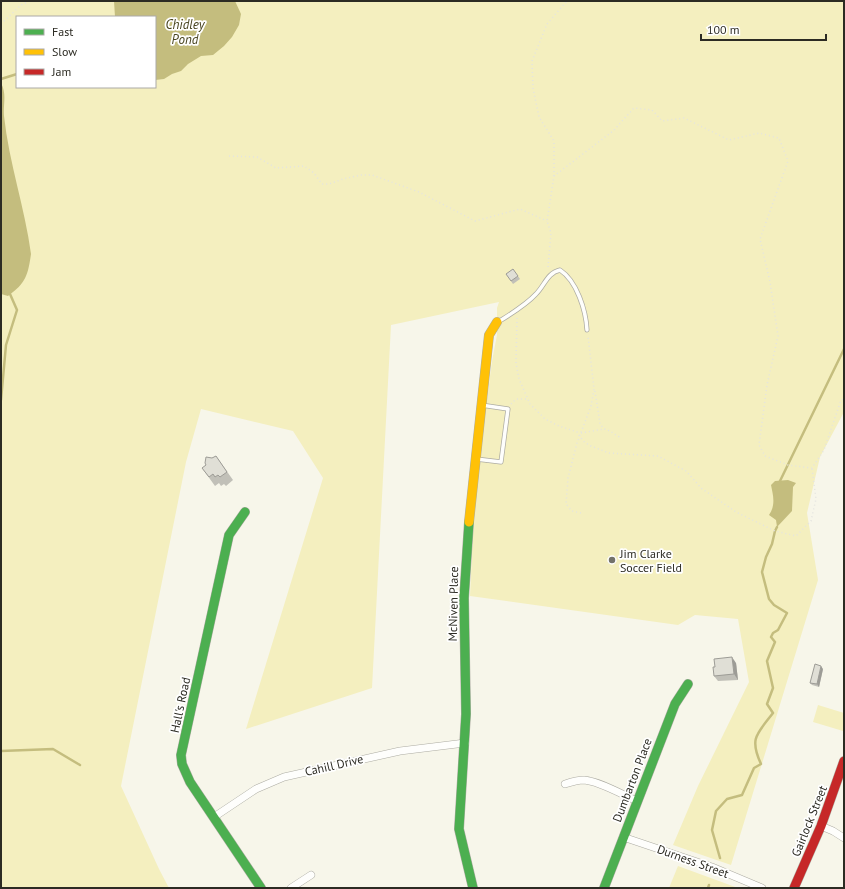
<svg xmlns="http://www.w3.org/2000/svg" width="845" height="889" font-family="'PT Sans',sans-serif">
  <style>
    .green { fill: #f4efbf; fill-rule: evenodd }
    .water { fill: #c4bd7e }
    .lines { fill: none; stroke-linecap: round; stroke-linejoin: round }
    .stream { stroke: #c4bd7e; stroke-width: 2.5 }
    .lane-casing { stroke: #adaca3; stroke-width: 5 }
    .street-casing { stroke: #adaca3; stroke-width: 8 }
    .fast-casing { stroke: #adaca3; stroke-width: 10 }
    .slow-casing { stroke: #adaca3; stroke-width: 10 }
    .jam-casing { stroke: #adaca3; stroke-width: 10 }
    .path { stroke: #e4e4e0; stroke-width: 1.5; stroke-dasharray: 1 3; stroke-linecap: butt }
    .lane { stroke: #fefefc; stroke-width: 3.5 }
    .street { stroke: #fefefc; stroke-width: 7 }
    .fast { stroke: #4caf50; stroke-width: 9 }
    .slow { stroke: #ffc107; stroke-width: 9 }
    .jam { stroke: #c62828; stroke-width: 9 }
    .wall { fill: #c1c0b8 }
    .shaded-wall { fill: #9d9c96 }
    .building { fill: #e0dfd6; stroke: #9d9c96 }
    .poi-dot { fill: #737269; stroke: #fff; stroke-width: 1.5 }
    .labels { text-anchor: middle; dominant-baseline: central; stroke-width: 3.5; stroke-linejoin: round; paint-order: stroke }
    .poi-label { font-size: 12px; fill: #2c2b23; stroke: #fff; text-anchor: start }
    .street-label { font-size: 12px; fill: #2c2b23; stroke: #fff }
    .water-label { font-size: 13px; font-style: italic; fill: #47431e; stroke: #fff }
  </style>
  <rect width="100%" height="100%" fill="#f7f6ea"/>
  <g class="green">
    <path d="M1 1H844V412L820 457 807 513 818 580 731 865 673 845 698 786 749 682 738 619 695 615 678 625 470 596 473 530 480 453 492 361 497 335V308L499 302 391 325 372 688 246 729 323 478 293 431 201 409 186 462 121 786 159 869 169 888H1ZM17 17H155V87H17Z"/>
    <polygon points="818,705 844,713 843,731 813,722"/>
    <polygon points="678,866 738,888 669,888"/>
  </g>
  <g class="water">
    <polygon points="114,1 235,1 241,14 239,25 232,37 224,46 213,55 201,56 188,64 181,71 172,74 164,79 155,80 155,17 115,17"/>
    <path d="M1 83C7 94 3 104 4 116 9 163 25 208 31 254 28 275 26 283 8 296L1 294Z"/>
    <path d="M788 480 796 483 793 487 792 511 777 527 776 520 769 515C776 505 773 495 771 485L775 481Z"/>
  </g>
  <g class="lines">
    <g class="stream">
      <polyline points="1,79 17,74"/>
      <polyline points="1,400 6,345 17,310 10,294"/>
      <polyline points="780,481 844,349"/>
      <polyline points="1,751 53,749 80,765"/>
      <path d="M720 858 712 830 716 811 727 799 742 795 754 768 761 764C749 738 757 734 773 713L767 704 773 688 767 661 775 642 771 637 773 633 778 630 787 613 774 605 769 599 762 572 766 557 772 544 775 531 777 527"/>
      <polyline points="708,888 709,885"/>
    </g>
    <g class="lane-casing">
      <g id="lane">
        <path d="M498 322C511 314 526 305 536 294 545 285 547 273 560 270 577 281 586 311 587 330"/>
        <polyline points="476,459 501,462 508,409 481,405"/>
      </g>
    </g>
    <g class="street-casing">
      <g id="street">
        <path d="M565 784C571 782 577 780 584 780 599 781 623 795 637 801"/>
        <polyline points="214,817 256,789 284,777 400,751 465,743"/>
        <polyline points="821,826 833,831 844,838"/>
        <polyline points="623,837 712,867 762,888"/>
        <polyline points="291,888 311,875"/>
      </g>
    </g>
    <g class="fast-casing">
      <g id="fast">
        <polyline points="245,512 229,535 181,755 182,764 190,782 261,888"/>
        <polyline points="469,522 464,598 466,714 459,829 473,888"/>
        <polyline points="604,888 675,704 688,684"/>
      </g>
    </g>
    <g class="slow-casing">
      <polyline id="slow" points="469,522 489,335 497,322"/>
    </g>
    <g class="jam-casing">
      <polyline id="jam" points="794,888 821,826 844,761"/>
    </g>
    <g class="path">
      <polyline points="1,24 21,5 30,1"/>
      <polyline points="229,156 257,157 276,168 304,166 314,173 322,184 329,184 343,179 361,175 372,175 419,192 475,221 520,209 547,221"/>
      <polyline points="554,176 554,141 539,117 533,88 532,61 547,24 567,1"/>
      <polyline points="548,267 551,233 547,221 554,176 613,131 634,108 652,110 662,121 684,118 729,140 759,133 779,138 788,161 760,239 770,282 778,336 767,385 759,445 765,456 788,465 812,468 824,450 840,403 844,398"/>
      <polyline points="517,318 516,363 519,379 530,404 545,419 559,426 577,432 583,441 591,446 609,453 658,456 686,471 701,488 736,512 775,531 796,536 811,521 816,499 812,468"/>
      <path d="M595 391 599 417 600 424 604 429C611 430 614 435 620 437"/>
      <polyline points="511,404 516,399 526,399"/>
      <polyline points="581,433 604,429"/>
      <polyline points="581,513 572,511 566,504 568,478 577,443 591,406 594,389 588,336"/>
    </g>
    <use href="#lane" class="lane"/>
    <use href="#street" class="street"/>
    <use href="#fast" class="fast"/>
    <use href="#slow" class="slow"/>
    <use href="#jam" class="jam"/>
  </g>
  <g class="wall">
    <polygon points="513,269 520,279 513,284 506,274"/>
    <polygon points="216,456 233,480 226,486 224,484 221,486 219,483 215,486 202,468 206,465 212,458"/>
    <polygon points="736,663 738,680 718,681 714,676"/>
    <polygon points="823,669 819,687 812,685 810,683"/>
  </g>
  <g class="shaded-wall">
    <polygon points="732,657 736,663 738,680 734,674"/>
    <polygon points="821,666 823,669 819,687 817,684"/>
  </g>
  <g class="building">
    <polygon points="513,269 518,276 511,281 506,274"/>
    <polygon points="216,456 227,472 220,477 218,475 215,477 213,474 209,477 202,468 206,465 205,463 206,457 212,458"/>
    <polygon points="732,657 734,674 714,676 713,667 715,667 714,659"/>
    <polygon points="815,664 821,666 817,684 810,683"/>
  </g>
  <circle class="poi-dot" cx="612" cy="560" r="4"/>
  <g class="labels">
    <g class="poi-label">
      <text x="620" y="553">Jim Clarke<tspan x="620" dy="14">Soccer Field</tspan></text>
    </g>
    <g class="street-label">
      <text transform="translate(453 604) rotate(-89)">McNiven Place</text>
      <text transform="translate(180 705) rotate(-78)">Hall's Road</text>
      <text transform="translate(334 765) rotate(-13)">Cahill Drive</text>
      <text transform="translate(632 780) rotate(-69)">Dumbarton Place</text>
      <text transform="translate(809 821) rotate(-68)">Gairlock Street</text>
      <text transform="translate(693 861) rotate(20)">Durness Street</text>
    </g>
    <g class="water-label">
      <text x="185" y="24">Chidley<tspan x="185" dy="15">Pond</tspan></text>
    </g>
  </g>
  <rect width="845" height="889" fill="none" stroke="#2c2b23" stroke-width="4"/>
  <rect x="16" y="16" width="140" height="72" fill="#ffffff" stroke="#abaaa7"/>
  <rect x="24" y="29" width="20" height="6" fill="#4caf50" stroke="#abaaa7"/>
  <text x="52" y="36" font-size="12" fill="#2c2b23">Fast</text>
  <rect x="24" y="49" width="20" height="6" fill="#ffc107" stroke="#abaaa7"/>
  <text x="52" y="56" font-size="12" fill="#2c2b23">Slow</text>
  <rect x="24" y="69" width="20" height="6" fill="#c62828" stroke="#abaaa7"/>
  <text x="52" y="76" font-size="12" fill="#2c2b23">Jam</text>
  <path d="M701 34v6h125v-6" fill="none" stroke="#2c2b23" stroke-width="2"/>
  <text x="707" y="34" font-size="12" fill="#2c2b23" stroke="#ffffff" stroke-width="3" paint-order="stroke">100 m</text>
</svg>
